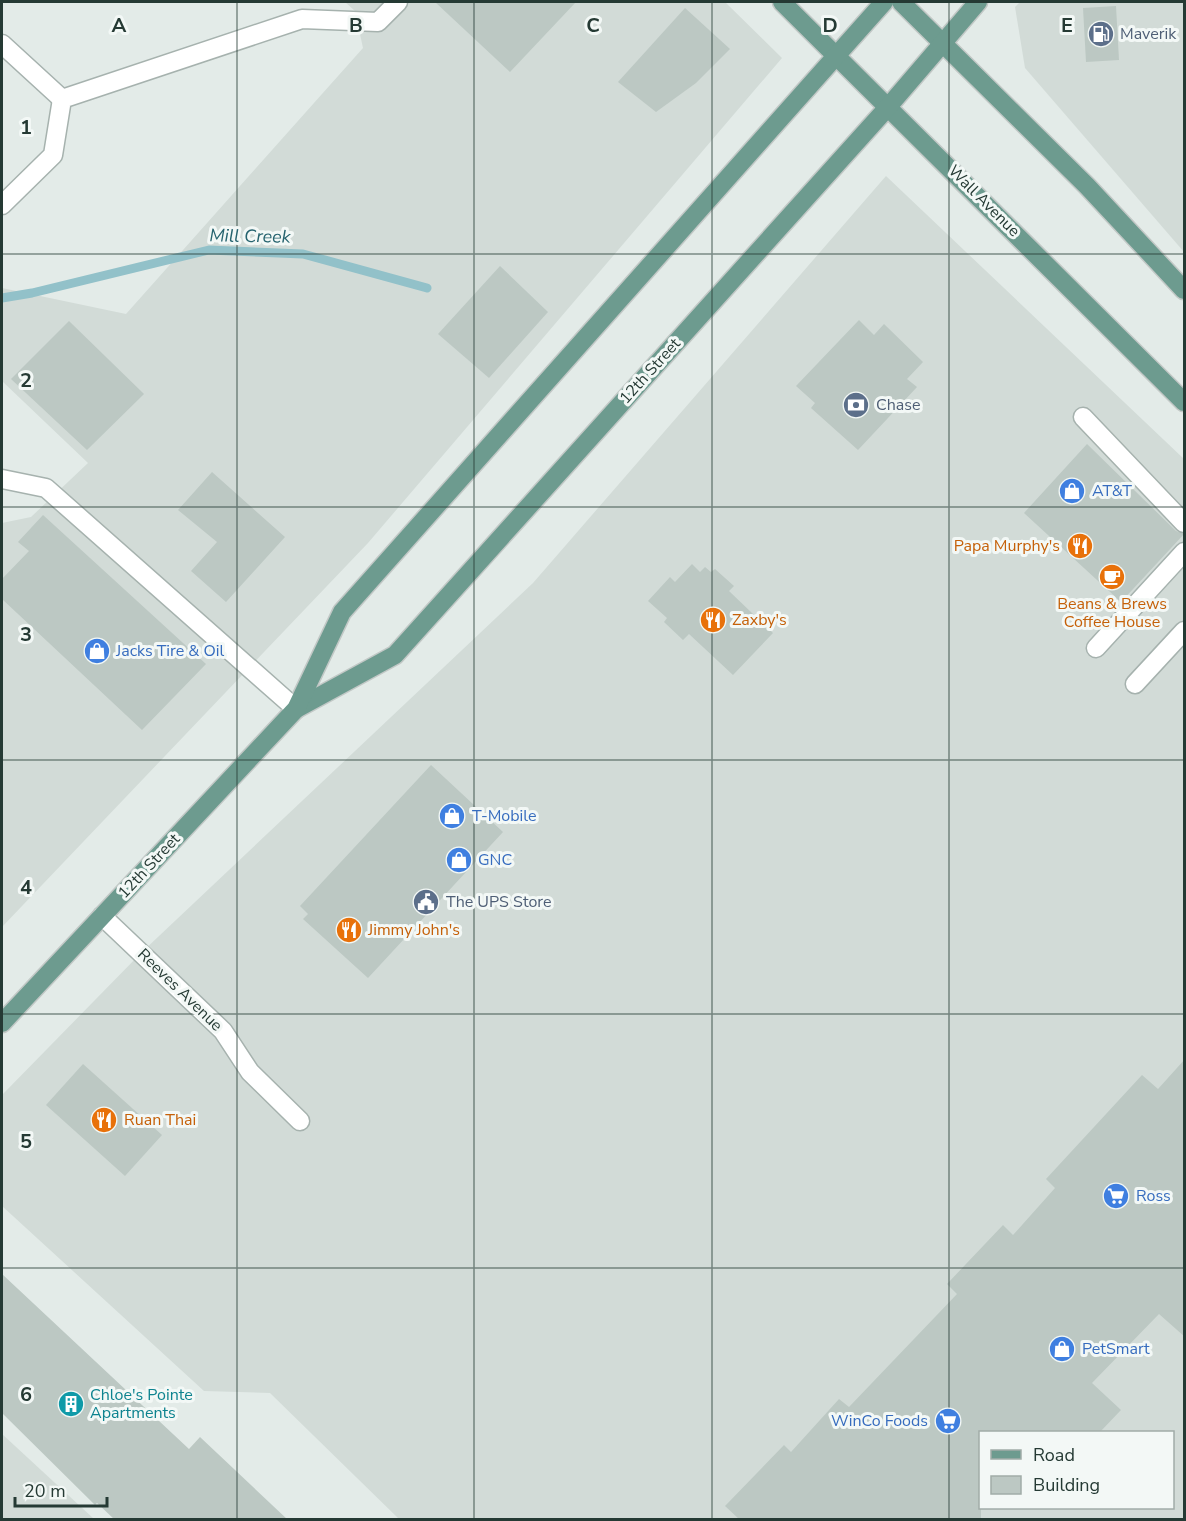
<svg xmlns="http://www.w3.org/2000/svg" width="1186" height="1521" font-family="'Nunito Sans',sans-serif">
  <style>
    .built { fill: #d2dbd7; fill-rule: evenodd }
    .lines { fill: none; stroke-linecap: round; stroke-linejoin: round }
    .stream { stroke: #92c1c9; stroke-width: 9 }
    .building { fill: #bcc8c3 }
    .minor-casing { stroke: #a6b2ae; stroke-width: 21 }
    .major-casing { stroke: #c2c8c6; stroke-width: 21 }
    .minor { stroke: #fff; stroke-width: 18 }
    .major { stroke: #6d9b8f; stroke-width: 18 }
    .grid { fill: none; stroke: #253a34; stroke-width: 1.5; stroke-opacity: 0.55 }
    .labels { text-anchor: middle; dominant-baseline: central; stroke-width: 6; stroke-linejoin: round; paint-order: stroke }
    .service-label { font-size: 16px; fill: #4e5e75; stroke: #f3f8f6; text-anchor: start }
    .street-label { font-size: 16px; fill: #253a34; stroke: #f3f8f6 }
    .shop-label { font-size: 16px; fill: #366cbe; stroke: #f3f8f6; text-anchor: start }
    .food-label { font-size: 16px; fill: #c56008; stroke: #f3f8f6; text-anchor: start }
    .culture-label { font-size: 16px; fill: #0d838f; stroke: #f3f8f6; text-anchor: start }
    .water-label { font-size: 18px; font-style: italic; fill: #27646f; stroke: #f3f8f6 }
    .grid-label { font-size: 20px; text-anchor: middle; font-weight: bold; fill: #253a34; stroke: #f3f8f6; stroke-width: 6; stroke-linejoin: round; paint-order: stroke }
  </style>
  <rect width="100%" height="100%" fill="#e3ebe8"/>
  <g class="built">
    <polygon points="345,2 725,2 782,58 368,543 2,927 2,523 31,517 88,463 2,381 2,288 126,314 363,48 355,11"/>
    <polygon points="1020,2 1184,2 1184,252 1025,68 1015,7"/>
    <path d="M886 176 1184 459V1519H399L270 1393 204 1391 2 1206V1095L141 953 533 583ZM980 1432H1172V1508H980Z"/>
    <polygon points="2,1434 94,1519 2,1519"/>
  </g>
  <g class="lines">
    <polyline class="stream" points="2,298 32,293 209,250 303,254 427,288"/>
  </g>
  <g class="building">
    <polygon points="435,2 576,2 510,72"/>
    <polygon points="1116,6 1119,60 1086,62 1083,8"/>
    <polygon points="685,8 730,49 696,83 656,112 618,82"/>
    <polygon points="500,266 548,312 489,378 438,334"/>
    <polygon points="859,320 874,335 884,324 923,362 907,379 917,387 858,450 811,408 815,403 796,386"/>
    <polygon points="69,321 144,394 87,450 11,379"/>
    <polygon points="1087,444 1176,531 1184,534 1121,602 1024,513"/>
    <polygon points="212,472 285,537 226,602 191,571 217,542 178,510"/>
    <polygon points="43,515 206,664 142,730 2,599 2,579 29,551 18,542"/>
    <polygon points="692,564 700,572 705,567 711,572 715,569 734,586 729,591 773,633 733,675 689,634 683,640 664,622 667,618 648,601 670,577 675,582"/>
    <polygon points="431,765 503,832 368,978 303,919 308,914 300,906"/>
    <polygon points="1185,1059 1185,1337 1159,1314 1092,1383 1121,1410 1100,1432 981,1432 981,1520 740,1520 725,1506 784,1445 791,1452 839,1399 849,1407 957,1294 947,1284 1003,1225 1013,1235 1055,1188 1046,1179 1142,1075 1158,1089"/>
    <polygon points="83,1064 162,1135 125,1176 46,1105"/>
    <polygon points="2,1274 189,1449 200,1437 288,1520 115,1520 97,1503 95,1505 2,1413"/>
  </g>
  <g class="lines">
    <g class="minor-casing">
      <g id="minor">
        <polyline points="2,44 62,99"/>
        <polyline points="2,205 53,155 62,99 302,19 378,22 398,2"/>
        <polyline points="1083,417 1184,523"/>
        <polyline points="2,479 46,488 296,709"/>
        <polyline points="1096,648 1184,552"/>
        <polyline points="1135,684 1184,631"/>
        <polyline points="102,916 223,1031 250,1072 300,1121"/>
      </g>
    </g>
    <g class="major-casing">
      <g id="major">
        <polyline points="782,2 1184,402"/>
        <polyline points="901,2 1087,186 1184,290"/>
        <polyline points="296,709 395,655 888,107 978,2"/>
        <polyline points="2,1023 296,709 342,612 884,2"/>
      </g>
    </g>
    <use href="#minor" class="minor"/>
    <use href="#major" class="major"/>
  </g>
  <path class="grid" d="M237 2V1520M474 2V1520M712 2V1520M949 2V1520M2 254H1184M2 507H1184M2 760H1184M2 1014H1184M2 1268H1184"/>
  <defs>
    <g id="fuel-disc" transform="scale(1.35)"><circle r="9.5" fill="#5c6f8a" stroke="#f3f8f6"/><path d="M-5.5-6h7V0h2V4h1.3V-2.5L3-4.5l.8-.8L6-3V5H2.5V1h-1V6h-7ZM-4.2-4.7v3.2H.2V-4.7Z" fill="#fff"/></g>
    <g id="bank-disc" transform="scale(1.35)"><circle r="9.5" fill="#5c6f8a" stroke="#f3f8f6"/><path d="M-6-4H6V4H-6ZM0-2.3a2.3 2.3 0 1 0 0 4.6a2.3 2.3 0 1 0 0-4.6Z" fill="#fff"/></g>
    <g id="shop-disc" transform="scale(1.35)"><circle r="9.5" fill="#3f7fe0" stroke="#f3f8f6"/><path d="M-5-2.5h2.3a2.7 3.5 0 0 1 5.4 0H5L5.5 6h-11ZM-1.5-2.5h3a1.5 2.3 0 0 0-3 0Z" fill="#fff"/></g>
    <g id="restaurant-disc" transform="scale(1.35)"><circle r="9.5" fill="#e8710a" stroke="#f3f8f6"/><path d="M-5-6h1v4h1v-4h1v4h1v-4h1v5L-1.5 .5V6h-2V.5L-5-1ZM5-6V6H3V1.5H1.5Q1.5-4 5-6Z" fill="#fff"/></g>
    <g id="cafe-disc" transform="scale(1.35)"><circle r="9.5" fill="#e8710a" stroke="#f3f8f6"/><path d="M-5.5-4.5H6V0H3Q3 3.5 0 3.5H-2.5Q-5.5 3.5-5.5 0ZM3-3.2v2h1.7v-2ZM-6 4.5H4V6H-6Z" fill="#fff"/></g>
    <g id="civic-disc" transform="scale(1.35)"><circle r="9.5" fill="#5c6f8a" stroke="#f3f8f6"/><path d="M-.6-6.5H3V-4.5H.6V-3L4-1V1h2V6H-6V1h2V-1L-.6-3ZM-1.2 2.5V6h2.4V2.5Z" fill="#fff"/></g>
    <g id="supermarket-disc" transform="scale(1.35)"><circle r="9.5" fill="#3f7fe0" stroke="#f3f8f6"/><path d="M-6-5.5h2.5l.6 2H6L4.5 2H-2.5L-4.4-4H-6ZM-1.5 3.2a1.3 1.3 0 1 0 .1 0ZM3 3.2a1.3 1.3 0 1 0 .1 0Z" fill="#fff"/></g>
    <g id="building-disc" transform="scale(1.35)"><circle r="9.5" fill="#0f9aa8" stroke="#f3f8f6"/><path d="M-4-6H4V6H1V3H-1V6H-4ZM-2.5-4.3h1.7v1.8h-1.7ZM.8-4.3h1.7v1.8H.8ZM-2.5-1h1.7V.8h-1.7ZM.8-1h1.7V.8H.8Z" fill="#fff"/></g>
  </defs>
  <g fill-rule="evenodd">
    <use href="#fuel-disc" x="1101" y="34"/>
    <use href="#bank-disc" x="856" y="405"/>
    <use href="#shop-disc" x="1072" y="491"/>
    <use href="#restaurant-disc" x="1080" y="546"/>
    <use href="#cafe-disc" x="1112" y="577"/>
    <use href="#restaurant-disc" x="713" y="620"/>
    <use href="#shop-disc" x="97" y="651"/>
    <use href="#shop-disc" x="452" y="816"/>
    <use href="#shop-disc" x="459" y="860"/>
    <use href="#civic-disc" x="426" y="902"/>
    <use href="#restaurant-disc" x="349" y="930"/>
    <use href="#restaurant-disc" x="104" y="1120"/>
    <use href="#supermarket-disc" x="1116" y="1196"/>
    <use href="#shop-disc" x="1062" y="1349"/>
    <use href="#building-disc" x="71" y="1404"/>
    <use href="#supermarket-disc" x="948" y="1421"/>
  </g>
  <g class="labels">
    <g class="service-label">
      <text x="1120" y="34">Maverik</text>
      <text x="876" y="405">Chase</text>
      <text x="446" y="902">The UPS Store</text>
    </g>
    <g class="street-label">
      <text transform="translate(984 201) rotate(45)">Wall Avenue</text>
      <text transform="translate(650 371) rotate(-48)">12th Street</text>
      <text transform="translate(149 866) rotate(-47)">12th Street</text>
      <text transform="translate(180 990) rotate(44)">Reeves Avenue</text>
    </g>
    <g class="shop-label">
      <text x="1092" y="491">AT&amp;T</text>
      <text x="116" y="651">Jacks Tire &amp; Oil</text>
      <text x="472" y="816">T-Mobile</text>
      <text x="478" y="860">GNC</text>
      <text x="1136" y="1196">Ross</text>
      <text x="1082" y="1349">PetSmart</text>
      <text x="928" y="1421" text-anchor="end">WinCo Foods</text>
    </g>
    <g class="food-label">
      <text x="1060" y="546" text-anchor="end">Papa Murphy's</text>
      <text x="1112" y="604" text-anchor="middle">Beans &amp; Brews<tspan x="1112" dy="18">Coffee House</tspan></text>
      <text x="732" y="620">Zaxby's</text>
      <text x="368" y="930">Jimmy John's</text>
      <text x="124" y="1120">Ruan Thai</text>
    </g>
    <g class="culture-label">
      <text x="90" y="1395">Chloe's Pointe<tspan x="90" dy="18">Apartments</tspan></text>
    </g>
    <g class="water-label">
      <text transform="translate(250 236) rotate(1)">Mill Creek</text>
    </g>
  </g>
  <g class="grid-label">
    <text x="119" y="32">A</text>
    <text x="356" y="32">B</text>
    <text x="593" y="32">C</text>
    <text x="830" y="32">D</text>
    <text x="1067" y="32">E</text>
    <text x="26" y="134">1</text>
    <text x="26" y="387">2</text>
    <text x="26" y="641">3</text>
    <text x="26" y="894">4</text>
    <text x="26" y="1148">5</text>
    <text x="26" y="1401">6</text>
  </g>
  <rect width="1186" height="1521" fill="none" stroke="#253a34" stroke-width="6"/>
  <rect x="979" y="1431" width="195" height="78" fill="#f3f8f6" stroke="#a1aca8" stroke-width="1.5"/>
  <rect x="991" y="1450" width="30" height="9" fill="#6d9b8f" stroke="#a1aca8" stroke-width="1.5"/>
  <text x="1033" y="1461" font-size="18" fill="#253a34">Road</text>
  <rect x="991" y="1476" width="30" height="18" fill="#bcc8c3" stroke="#a1aca8" stroke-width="1.5"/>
  <text x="1033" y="1491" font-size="18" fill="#253a34">Building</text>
  <path d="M15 1497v9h92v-9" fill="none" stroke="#253a34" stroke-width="3"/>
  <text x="24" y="1497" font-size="18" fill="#253a34" stroke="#f3f8f6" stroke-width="4.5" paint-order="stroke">20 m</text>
</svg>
